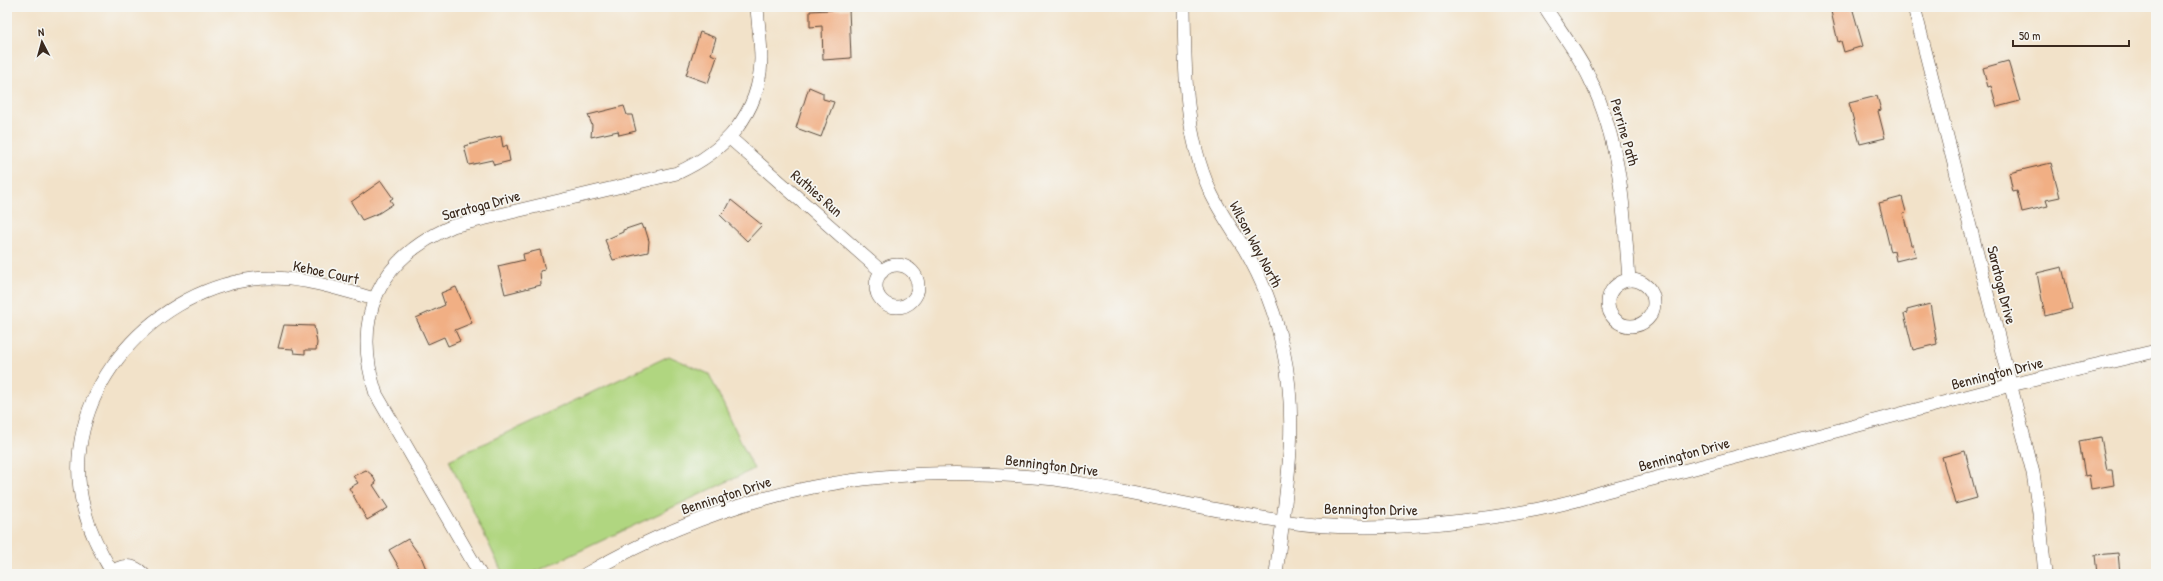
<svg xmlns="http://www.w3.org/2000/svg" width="2163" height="581" font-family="'Patrick Hand',sans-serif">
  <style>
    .green { fill: #b0d680; stroke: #76804f }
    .building { fill: #f1af84 }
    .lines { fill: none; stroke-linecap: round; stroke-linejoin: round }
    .street-casing { stroke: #564638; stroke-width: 14 }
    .street { stroke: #fff; stroke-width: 13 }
    .labels { text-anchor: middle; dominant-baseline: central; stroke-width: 3.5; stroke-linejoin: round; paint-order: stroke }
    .street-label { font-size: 15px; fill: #3b2a1e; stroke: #f6f6f2 }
  </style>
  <rect width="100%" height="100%" fill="#f6f6f2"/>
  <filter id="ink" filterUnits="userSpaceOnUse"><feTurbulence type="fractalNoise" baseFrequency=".025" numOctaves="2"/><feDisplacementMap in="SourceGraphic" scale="8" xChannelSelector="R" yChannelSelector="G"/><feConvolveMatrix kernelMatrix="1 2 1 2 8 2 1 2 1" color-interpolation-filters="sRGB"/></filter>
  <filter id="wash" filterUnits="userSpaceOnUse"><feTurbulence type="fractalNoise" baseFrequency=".012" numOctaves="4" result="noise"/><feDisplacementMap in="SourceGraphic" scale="16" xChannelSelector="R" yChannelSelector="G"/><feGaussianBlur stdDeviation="0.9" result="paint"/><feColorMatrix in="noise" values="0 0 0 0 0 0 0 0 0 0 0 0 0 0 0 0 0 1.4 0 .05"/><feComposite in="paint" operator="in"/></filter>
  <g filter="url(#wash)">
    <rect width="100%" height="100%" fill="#f2e2c9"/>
    <polygon class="green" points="669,356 709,374 754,469 531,574 503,574 449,460"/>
    <g id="blocks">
      <g class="building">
        <polygon points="1830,7 1852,7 1863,46 1844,52 1841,41 1838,42"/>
        <polygon points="849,9 851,58 823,60 822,26 810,27 810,11"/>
        <polygon points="700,32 716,38 711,54 717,57 708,83 686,75"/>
        <polygon points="2008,61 2020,101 1997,107 1991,86 1988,87 1983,68"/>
        <polygon points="809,87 823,93 823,99 834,102 821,137 796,128"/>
        <polygon points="1877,96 1881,110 1878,111 1885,138 1860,144 1849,103"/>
        <polygon points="624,106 627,115 632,115 636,131 619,135 618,131 591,137 592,125 588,115"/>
        <polygon points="501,136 503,147 507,145 510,161 494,165 492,160 469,165 464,146"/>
        <polygon points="2051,163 2060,197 2046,200 2048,206 2022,212 2017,191 2013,192 2009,173"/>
        <polygon points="381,181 393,198 390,200 393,204 379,213 362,220 351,202"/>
        <polygon points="1902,197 1906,212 1903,213 1911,245 1913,245 1916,256 1896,261 1894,251 1891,252 1879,203"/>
        <polygon points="731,200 762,225 747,241 720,215 727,208"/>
        <polygon points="641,224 643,229 645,228 649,241 648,252 613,260 605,240 623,232 623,230"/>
        <polygon points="540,250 545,270 540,271 541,285 505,294 498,266 524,260 523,254"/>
        <polygon points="2062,267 2072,309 2045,316 2037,273"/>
        <polygon points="456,287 472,323 455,330 460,341 448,346 444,337 428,344 416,318 445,305 441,293"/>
        <polygon points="1930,304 1937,344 1913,350 1904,314 1907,313 1907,310"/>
        <polygon points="284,325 314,326 317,343 316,350 305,350 305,354 294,353 293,349 278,348"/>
        <polygon points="2101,437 2107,470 2112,470 2114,485 2091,489 2089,475 2085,476 2079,441"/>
        <polygon points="1965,451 1977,498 1955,504 1942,457"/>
        <polygon points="366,470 373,476 376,483 373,485 388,508 367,520 349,488 358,483 353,476"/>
        <polygon points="408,539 422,559 428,574 403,574 389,550"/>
        <polygon points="2118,553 2120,574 2097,574 2095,555"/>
      </g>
    </g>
  </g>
  <g filter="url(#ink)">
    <use href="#blocks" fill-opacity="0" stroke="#564638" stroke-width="1"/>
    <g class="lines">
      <g class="street-casing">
        <g id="street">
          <path d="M1184 7C1185 70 1184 132 1210 191 1219 211 1232 229 1244 248 1262 279 1276 314 1283 349 1300 425 1285 499 1276 574"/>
          <path d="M1545 7C1560 31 1578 53 1590 79 1621 143 1624 211 1629 280"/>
          <polyline points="1914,7 2033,473 2039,513 2045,574"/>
          <polyline points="730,138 882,272"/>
          <circle cx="897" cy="286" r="21"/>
          <circle cx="1631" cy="303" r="23"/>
          <path d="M112 572C100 552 90 532 84 509 55 400 148 292 253 279 295 274 335 288 375 299"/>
          <path d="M111 574C120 564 134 564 143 574"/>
          <path d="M480 574 376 394C351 317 379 258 453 226L677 173C724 152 760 114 761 59 761 42 758 24 757 7"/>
          <path d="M586 574C736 488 884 460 1055 479 1076 482 1096 487 1117 490 1172 501 1227 513 1282 521 1345 531 1407 528 1470 520 1516 514 1559 507 1603 492L2011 385 2156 351"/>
        </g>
      </g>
      <use href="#street" class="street"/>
    </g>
  </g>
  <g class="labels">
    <g class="street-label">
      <text transform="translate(1625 132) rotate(74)">Perrine Path</text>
      <text transform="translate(817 193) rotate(41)">Ruthies Run</text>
      <text transform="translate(481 205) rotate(-15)">Saratoga Drive</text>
      <text transform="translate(1256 244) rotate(62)">Wilson Way North</text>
      <text transform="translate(326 272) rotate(12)">Kehoe Court</text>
      <text transform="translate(2002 285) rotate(76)">Saratoga Drive</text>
      <text transform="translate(1997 373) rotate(-14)">Bennington Drive</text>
      <text transform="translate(1684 454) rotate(-15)">Bennington Drive</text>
      <text transform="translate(1052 465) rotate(7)">Bennington Drive</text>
      <text transform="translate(726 495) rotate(-18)">Bennington Drive</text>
      <text transform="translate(1371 509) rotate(1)">Bennington Drive</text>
    </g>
  </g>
  <rect width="2163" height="581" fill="none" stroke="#f6f6f2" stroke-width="24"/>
  <g transform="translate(42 42) rotate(354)" stroke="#f6f6f2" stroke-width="3" paint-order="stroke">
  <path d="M0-3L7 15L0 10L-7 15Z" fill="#3b2a1e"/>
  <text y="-6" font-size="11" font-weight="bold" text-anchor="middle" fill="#3b2a1e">N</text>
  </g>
  <path d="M2013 40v6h116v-6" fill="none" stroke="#3b2a1e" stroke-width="2"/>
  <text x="2019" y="40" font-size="12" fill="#3b2a1e" stroke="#f6f6f2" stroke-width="3" paint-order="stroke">50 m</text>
</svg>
